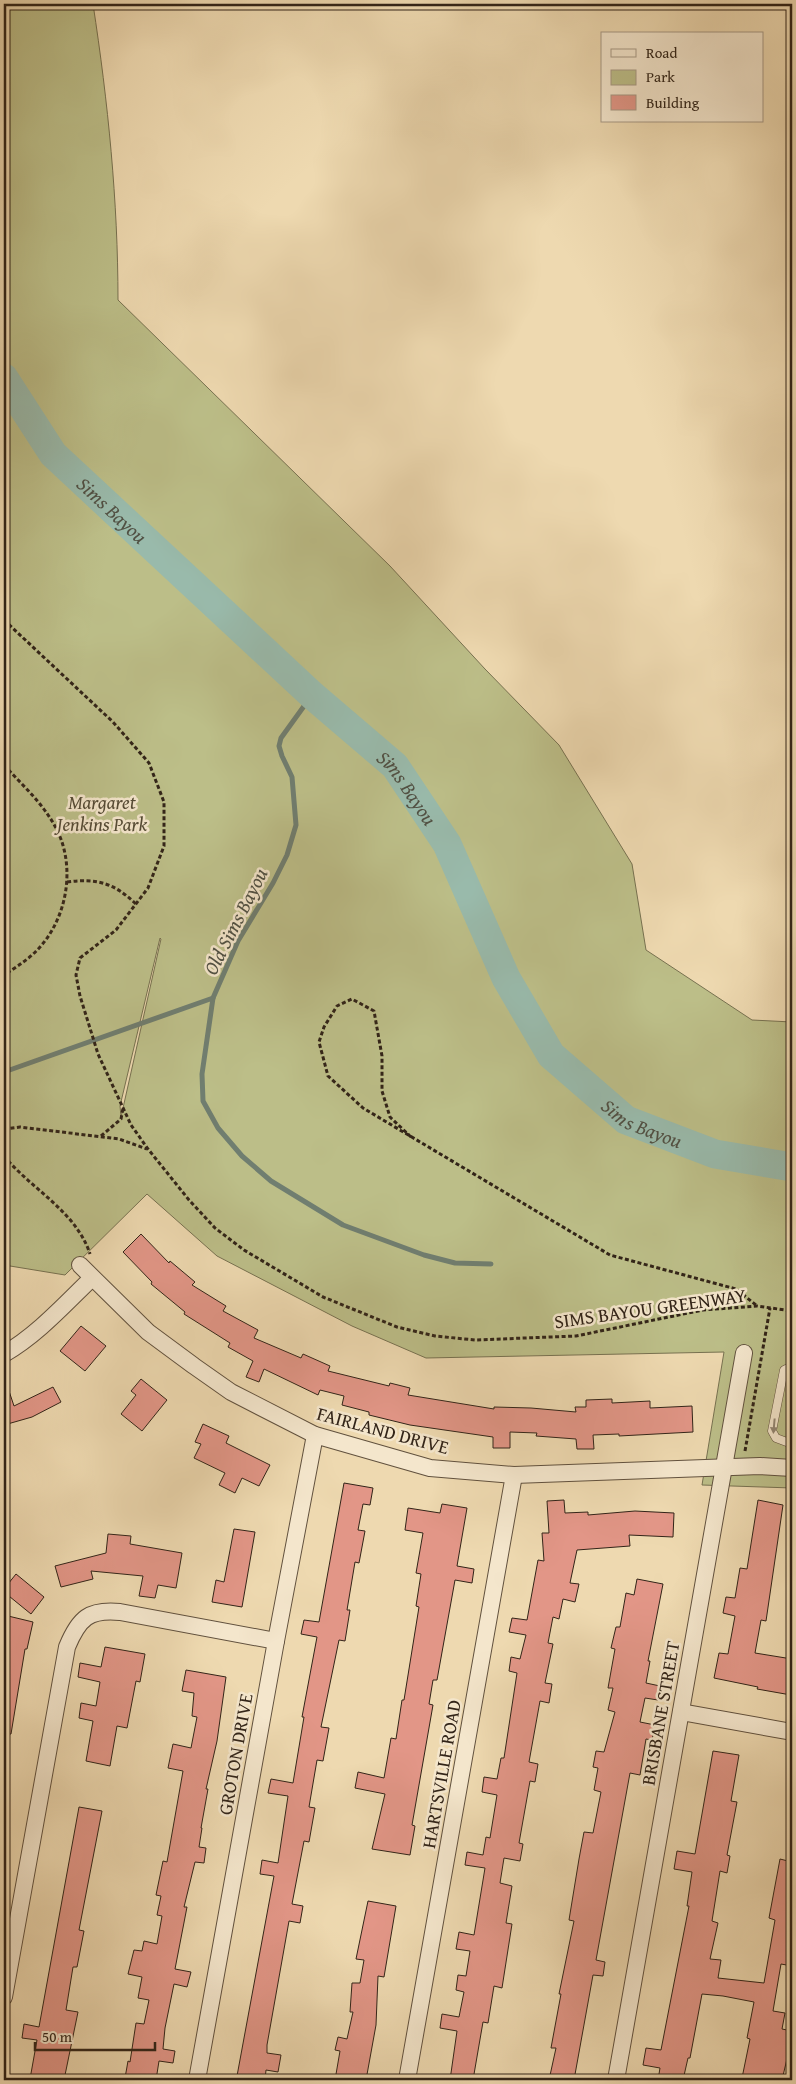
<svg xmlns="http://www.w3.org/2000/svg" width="796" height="2084" font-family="'Gentium Book Plus',serif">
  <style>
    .green { fill: #bcbe88; stroke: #777150; fill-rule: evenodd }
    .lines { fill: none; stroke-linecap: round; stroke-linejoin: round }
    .stream { stroke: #707e70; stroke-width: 5 }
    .river { stroke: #99baab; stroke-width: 29 }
    .building { fill: #e29687; stroke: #322418 }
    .service-casing { stroke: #61513e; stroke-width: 9 }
    .minor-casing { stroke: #61513e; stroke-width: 18 }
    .path { stroke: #322418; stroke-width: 3; stroke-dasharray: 4 2.5; stroke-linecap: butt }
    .service { stroke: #f4e6cc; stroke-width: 8 }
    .minor { stroke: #f4e6cc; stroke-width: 16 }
    .oneway { fill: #938572 }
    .labels { text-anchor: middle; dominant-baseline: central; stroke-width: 5; stroke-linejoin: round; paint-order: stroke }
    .park-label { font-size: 19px; font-style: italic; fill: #544a34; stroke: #f4e6cc }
    .street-label { font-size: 19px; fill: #322418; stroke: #f4e6cc }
    .water-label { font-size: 20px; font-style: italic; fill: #515144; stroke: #f4e6cc }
  </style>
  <rect width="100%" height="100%" fill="#eed9b0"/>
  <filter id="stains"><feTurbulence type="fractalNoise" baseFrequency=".004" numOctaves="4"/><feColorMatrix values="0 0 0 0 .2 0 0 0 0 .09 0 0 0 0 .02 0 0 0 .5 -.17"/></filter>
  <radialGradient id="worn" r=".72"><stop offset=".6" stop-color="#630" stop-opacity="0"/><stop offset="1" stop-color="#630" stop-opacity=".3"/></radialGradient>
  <path class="green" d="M4 4H93C108 102 118 201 118 300L390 566 485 669 559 745 632 864 646 950 752 1020 792 1022V1488L702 1485 724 1352 426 1358 352 1326 217 1256 147 1194 65 1275 4 1265ZM160 938 161 939 121 1117 120 1106Z"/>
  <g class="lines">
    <g class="stream">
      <polyline points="312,695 281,738 279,746 282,756 292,777 296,825 287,855 273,883 238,941 213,998 202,1074 203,1101 218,1128 242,1156 271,1181 343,1225 424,1255 455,1263 491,1264"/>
      <polyline points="4,1072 213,998"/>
    </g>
    <path class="river" id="s1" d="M4 378 53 454 312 695 395 766 447 844 506 978 551 1055 626 1120 715 1154 792 1167"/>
  </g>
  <g class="building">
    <polygon points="141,1234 169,1263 170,1261 195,1282 192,1285 226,1306 223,1311 258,1330 254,1338 301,1358 303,1354 330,1366 328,1371 389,1386 390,1383 410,1388 408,1395 494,1409 494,1407 531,1408 576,1412 575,1407 586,1407 586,1400 612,1399 612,1403 650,1401 650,1408 692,1406 693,1432 619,1436 619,1434 593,1435 594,1449 577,1449 576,1439 536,1436 537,1433 510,1432 510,1448 493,1448 493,1437 410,1425 369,1415 369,1412 342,1405 344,1396 320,1390 318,1395 264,1369 259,1382 246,1377 253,1361 228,1347 230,1343 184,1314 185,1312 151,1284 152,1282 123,1252"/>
    <polygon points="81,1326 106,1346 85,1371 60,1351"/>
    <polygon points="141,1379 167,1400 142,1431 121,1414 136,1395 131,1391"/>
    <polygon points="6,1382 14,1406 53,1387 61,1402 32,1417 4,1425 4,1383"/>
    <polygon points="203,1424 229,1436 226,1443 270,1465 259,1486 242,1478 235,1493 219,1485 225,1473 194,1458 201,1444 195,1442"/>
    <polygon points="344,1483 373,1488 370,1505 363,1504 358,1530 365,1531 359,1563 355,1562 347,1610 350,1610 345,1641 339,1640 321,1727 329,1728 323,1761 317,1760 309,1807 315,1808 309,1842 304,1841 292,1904 303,1906 300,1923 289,1921 267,2045 267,2053 281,2055 278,2072 266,2070 265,2080 259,2080 237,2076 274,1876 260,1874 262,1860 278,1863 288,1796 268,1793 271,1779 293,1783 304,1717 302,1717 317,1637 301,1634 304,1620 319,1622"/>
    <polygon points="564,1500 565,1513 588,1512 588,1515 635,1511 674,1513 673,1537 629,1535 630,1546 577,1550 570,1583 579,1584 575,1602 563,1599 559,1619 553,1617 548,1643 553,1644 545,1683 552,1684 549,1703 540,1701 529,1762 538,1764 535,1782 530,1781 519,1843 523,1844 520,1861 504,1858 500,1883 512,1886 506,1923 512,1924 502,1988 494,1986 488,2023 483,2022 473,2080 450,2080 457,2031 440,2028 442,2014 459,2017 464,1992 456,1990 458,1975 466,1976 470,1951 456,1949 459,1932 474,1935 485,1868 465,1865 467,1852 483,1855 486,1837 490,1838 497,1795 482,1792 484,1777 497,1779 501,1758 504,1758 517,1673 509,1671 511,1657 520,1659 526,1635 509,1632 512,1618 527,1620 538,1560 544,1561 542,1533 549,1533 547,1501"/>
    <polygon points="758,1500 783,1505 766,1621 761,1620 755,1653 792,1659 791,1695 757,1689 758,1687 714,1678 719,1653 728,1654 735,1616 723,1613 726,1597 735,1598 740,1568 747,1569"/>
    <polygon points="442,1504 467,1508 457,1566 474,1569 472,1583 455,1580 437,1680 433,1680 429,1704 433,1705 412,1825 415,1826 410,1855 372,1849 385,1794 355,1788 358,1772 384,1778 391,1738 396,1739 402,1700 404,1700 419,1607 416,1606 421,1574 416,1573 423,1533 405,1530 408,1508 440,1513"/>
    <polygon points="234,1529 255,1532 242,1607 212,1602 216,1580 224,1582"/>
    <polygon points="108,1534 131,1536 130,1544 182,1553 176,1588 158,1585 155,1598 139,1596 143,1576 91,1571 93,1579 61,1587 55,1566 106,1553"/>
    <polygon points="16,1574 44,1597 31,1614 4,1592 4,1589"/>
    <polygon points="637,1579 663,1584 648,1661 650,1661 646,1683 660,1686 658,1700 645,1698 640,1722 655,1725 652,1740 646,1739 640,1775 630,1773 596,1960 605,1962 603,1976 593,1975 574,2080 549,2080 556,2048 551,2048 561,1994 559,1994 574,1921 569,1920 579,1859 584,1832 593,1833 601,1792 594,1790 598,1768 593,1767 596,1751 604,1752 615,1712 608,1710 613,1688 608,1688 615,1649 611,1648 616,1627 620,1627 626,1593 634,1595"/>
    <polygon points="4,1615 33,1622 27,1649 25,1649 11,1734 4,1734"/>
    <polygon points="105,1647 145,1654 140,1682 136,1681 127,1728 117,1726 110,1766 86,1761 93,1721 79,1718 81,1703 96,1706 100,1682 78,1677 80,1663 101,1667"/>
    <polygon points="186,1670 226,1677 217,1741 206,1789 208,1789 201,1828 202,1828 199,1847 206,1848 204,1863 195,1862 184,1907 187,1907 175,1969 191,1972 187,1987 174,1984 165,2028 163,2049 175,2051 173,2063 159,2061 156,2080 136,2080 125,2078 128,2061 130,2062 136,2023 144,2024 149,2000 138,1998 142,1977 128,1974 134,1950 142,1951 144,1941 157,1944 162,1916 157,1915 161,1896 156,1895 163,1861 167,1862 183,1771 168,1768 173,1744 191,1748 197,1717 192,1716 194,1693 182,1691"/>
    <polygon points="713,1751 739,1755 731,1801 737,1802 727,1855 730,1856 727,1873 720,1871 712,1921 718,1923 710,1959 721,1960 718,1978 764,1983 775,1920 769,1918 780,1859 792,1862 792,1966 781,1964 773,2011 785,2013 782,2029 792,2031 792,2046 790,2046 782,2080 751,2080 742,2078 750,2039 747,2038 754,2002 723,1996 702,1994 690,2058 688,2058 683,2080 658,2080 660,2068 643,2065 646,2048 661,2050 689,1906 687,1906 692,1872 674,1869 677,1851 695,1854"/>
    <polygon points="79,1807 102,1811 79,1930 84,1931 77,1967 73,1967 66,2010 78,2012 64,2080 38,2080 30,2079 37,2040 22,2038 24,2024 39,2027"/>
    <polygon points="368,1901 396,1906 384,1977 378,1976 376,2025 366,2080 335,2080 340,2051 335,2050 338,2037 347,2039 353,2012 350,2012 352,1983 360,1983 364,1960 356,1959"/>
  </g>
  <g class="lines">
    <g class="service-casing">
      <polyline id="service" points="792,1366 784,1370 772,1431 776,1438 792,1444"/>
    </g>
    <g class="minor-casing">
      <g id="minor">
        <polyline points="80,1265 148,1332 194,1366 231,1392 315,1435 430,1468 514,1475 760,1466 792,1468"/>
        <path d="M4 1354C37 1335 64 1305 92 1278"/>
        <polyline points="681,1712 792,1732"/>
        <path d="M4 1997 67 1647C79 1618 89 1609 120 1612L276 1641"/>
        <polyline points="197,2080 276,1641 315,1435"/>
        <polyline points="407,2080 514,1475"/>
        <polyline points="616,2080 744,1353"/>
      </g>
    </g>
    <g class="path">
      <polyline points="4,620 113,722 149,763 164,802 164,846 148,888 116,930 80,958 76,975 80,996 98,1054 131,1125 148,1149 189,1200 215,1228 244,1250 323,1297 397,1327 435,1336 475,1340 576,1336 703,1310 757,1306 792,1311"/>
      <path d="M4 765C23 786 44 804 57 830 77 870 66 925 32 955 23 963 13 969 4 975"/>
      <path d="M67 882C97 878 114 883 136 904"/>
      <polyline points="4,1129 20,1127 119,1139 147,1149"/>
      <polyline points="101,1136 121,1119 123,1108"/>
      <polyline points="411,1137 390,1117 382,1091 382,1056 374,1011 352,999 337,1006 324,1027 319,1042 328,1076 363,1108 610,1255 736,1289 756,1305"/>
      <path d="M4 1156C31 1189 76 1211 90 1254"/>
      <polyline points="745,1451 770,1308"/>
    </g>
    <use href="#service" class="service"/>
    <use href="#minor" class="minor"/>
  </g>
  <defs><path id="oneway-solid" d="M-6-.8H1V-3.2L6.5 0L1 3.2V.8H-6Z" transform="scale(1.25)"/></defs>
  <use class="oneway" href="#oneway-solid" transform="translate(774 1426) rotate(95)"/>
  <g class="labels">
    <g class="park-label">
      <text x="102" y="802">Margaret<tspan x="102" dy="22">Jenkins Park</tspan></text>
    </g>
    <g class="street-label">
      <text transform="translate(650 1308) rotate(-8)">SIMS BAYOU GREENWAY</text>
      <text transform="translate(383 1430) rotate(15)">FAIRLAND DRIVE</text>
      <text transform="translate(660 1713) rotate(-80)">BRISBANE STREET</text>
      <text transform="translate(235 1754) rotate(-80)">GROTON DRIVE</text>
      <text transform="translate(441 1774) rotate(-80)">HARTSVILLE ROAD</text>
    </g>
    <g class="water-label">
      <text stroke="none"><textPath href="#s1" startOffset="172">Sims Bayou</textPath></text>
      <text stroke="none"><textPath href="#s1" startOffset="578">Sims Bayou</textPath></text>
      <text transform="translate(235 921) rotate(-63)">Old Sims Bayou</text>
      <text stroke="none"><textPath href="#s1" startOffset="998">Sims Bayou</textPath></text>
    </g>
  </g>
  <rect width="796" height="2084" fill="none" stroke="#eed9b0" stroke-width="20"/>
  <rect x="5" y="5" width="786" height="2074" fill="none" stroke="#322418" stroke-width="2.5"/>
  <rect x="10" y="10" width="776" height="2064" fill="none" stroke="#322418"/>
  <rect x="601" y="32" width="162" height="90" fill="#f4e6cc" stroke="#a69884"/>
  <rect x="611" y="49" width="25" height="8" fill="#f4e6cc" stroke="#a69884"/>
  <text x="646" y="58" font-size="15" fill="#322418">Road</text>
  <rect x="611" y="70" width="25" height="15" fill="#bcbe88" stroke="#a69884"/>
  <text x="646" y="82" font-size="15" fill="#322418">Park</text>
  <rect x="611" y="95" width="25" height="15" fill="#e29687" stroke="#a69884"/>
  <text x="646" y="108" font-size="15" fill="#322418">Building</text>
  <path d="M35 2042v8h120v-8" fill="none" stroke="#322418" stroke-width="2.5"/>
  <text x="42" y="2042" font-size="15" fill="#322418" stroke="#f4e6cc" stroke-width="4" paint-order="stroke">50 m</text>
  <rect width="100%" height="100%" filter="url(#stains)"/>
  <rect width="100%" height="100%" fill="url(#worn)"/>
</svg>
